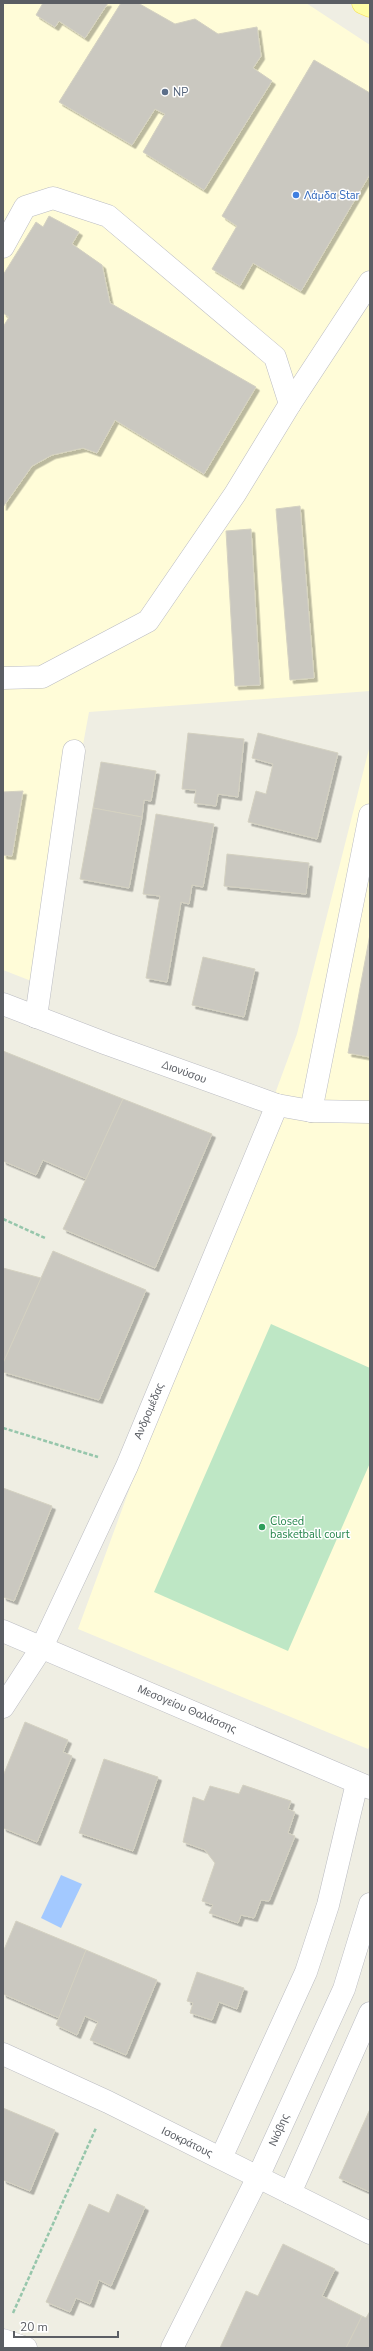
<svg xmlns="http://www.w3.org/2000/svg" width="373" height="2351" font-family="'Nunito Sans',sans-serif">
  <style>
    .commercial { fill: #fffcd8 }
    .pitch { fill: #bee7c5 }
    .water { fill: #a3c9ff }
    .building { fill: #cac8c0; stroke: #d4d1c1; filter: url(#shadow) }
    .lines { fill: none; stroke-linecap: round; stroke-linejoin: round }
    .minor-casing { stroke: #bbbcc2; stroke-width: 23 }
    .major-casing { stroke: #f7e154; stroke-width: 23 }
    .path { stroke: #96c6ab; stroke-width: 2.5; stroke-dasharray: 4 2; stroke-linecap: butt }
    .minor { stroke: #fff; stroke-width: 22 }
    .major { stroke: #fffea8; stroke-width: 22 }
    .service-dot { fill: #5c6f8a; stroke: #fff; stroke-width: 1.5 }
    .shop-dot { fill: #3f7fe0; stroke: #fff; stroke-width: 1.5 }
    .leisure-dot { fill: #2e9e5b; stroke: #fff; stroke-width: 1.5 }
    .labels { text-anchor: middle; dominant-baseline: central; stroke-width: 3; stroke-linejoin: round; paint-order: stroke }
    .service-label { font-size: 11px; fill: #4e5e75; stroke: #fff; text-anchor: start }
    .shop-label { font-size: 11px; fill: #366cbe; stroke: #fff; text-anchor: start }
    .street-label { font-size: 11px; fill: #5b5e64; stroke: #fff }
    .leisure-label { font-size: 11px; fill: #27864d; stroke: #fff; text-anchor: start }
  </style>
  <defs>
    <filter id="shadow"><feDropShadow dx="3.5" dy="3.5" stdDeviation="0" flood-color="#0004"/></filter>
  </defs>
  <rect width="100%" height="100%" fill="#efeee3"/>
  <g class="commercial">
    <polygon points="3,3 306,3 370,45 370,691 89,712 39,984 3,970"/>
    <polygon points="370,745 370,1745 368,1749 78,1629 297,1034"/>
  </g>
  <polygon class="pitch" points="271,1324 370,1368 370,1463 288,1651 154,1592"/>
  <polygon class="water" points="61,1875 82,1884 61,1928 41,1918"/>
  <g class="building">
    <polygon points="43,3 108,3 85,38 59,21 55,27 36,15"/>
    <polygon points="121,3 138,3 175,24 195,19 218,34 257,27 261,56 253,68 272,81 204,190 143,152 165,114 155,109 132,145 59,102"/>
    <polygon points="314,60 370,93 370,174 301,291 253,263 240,286 212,269 237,226 222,216"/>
    <polygon points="49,216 79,232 72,244 102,265 110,303 256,387 204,474 115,420 97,453 83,448 52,455 32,466 3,507 3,327 9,317 3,313 3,275 36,222 43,227"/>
    <polygon points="300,506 314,678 290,680 276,509"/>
    <polygon points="251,529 260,685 235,686 226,531"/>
    <polygon points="188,733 244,739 238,797 218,794 216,806 194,803 196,790 182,789"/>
    <polygon points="258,733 338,753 317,839 248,822 256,791 266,794 273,764 252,758"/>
    <polygon points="101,762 156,771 151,801 144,800 142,817 93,808"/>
    <polygon points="23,791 12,856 3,855 3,792"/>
    <polygon points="93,808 142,817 129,888 80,879"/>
    <polygon points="156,814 214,824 203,887 192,885 189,904 181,902 167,982 146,978 160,896 143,894"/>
    <polygon points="227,854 309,863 306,894 224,886"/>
    <polygon points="370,934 370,1057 348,1053"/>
    <polygon points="203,957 255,969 244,1017 192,1005"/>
    <polygon points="3,1051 123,1099 86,1179 43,1160 36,1175 3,1161"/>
    <polygon points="123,1099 212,1134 155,1268 63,1229"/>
    <polygon points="53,1251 146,1290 99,1400 3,1372 3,1363"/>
    <polygon points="3,1268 41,1278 3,1363"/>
    <polygon points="3,1488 52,1506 14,1601 3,1597"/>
    <polygon points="25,1722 68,1740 63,1752 72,1756 37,1842 3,1828 3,1776"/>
    <polygon points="104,1759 158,1777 133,1851 79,1833"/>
    <polygon points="243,1785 291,1801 288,1809 295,1812 288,1833 295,1836 269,1901 261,1900 254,1918 241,1915 238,1923 209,1913 213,1905 202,1901 215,1863 205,1850 183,1842 193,1797 204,1801 210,1786 239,1794"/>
    <polygon points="16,1921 86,1950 59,2018 3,1994 3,1952"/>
    <polygon points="86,1950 157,1980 126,2055 90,2040 98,2022 85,2016 77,2035 56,2025"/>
    <polygon points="197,1972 244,1988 237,2009 219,2002 212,2020 190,2013 193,2003 187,2001"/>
    <polygon points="3,2108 55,2130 30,2191 3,2180"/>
    <polygon points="370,2109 370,2192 339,2178"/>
    <polygon points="117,2194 145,2207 111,2286 99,2280 90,2304 76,2298 70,2312 46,2302 89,2204 109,2213"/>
    <polygon points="283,2244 335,2269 322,2296 362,2316 346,2348 220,2348 246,2291 258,2296"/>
    <polygon points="370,2311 370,2348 346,2348 362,2316 366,2318"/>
  </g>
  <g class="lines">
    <g class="minor-casing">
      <g id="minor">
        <polyline points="3,247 25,207 53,198 108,216 275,357 290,404 235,494 148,621 42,677 3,678"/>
        <polyline points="290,404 370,282"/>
        <polyline points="3,1004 107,1044 277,1105 311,1111 370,1112"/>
        <polyline points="36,1017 74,751"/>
        <polyline points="311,1111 370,815"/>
        <polyline points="3,1631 370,1788"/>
        <polyline points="3,1707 42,1647 127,1466 277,1105"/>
        <polyline points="3,2054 108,2102 370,2233"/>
        <polyline points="221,2158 306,1972 328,1905 357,1783"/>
        <polyline points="290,2193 370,2013"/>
        <polyline points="3,2340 26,2348"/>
        <polyline points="172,2348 258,2177 344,1989 370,1904"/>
      </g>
    </g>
    <g class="major-casing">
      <polyline id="major" points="363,3 370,6"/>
    </g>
    <g class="path">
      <polyline points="3,1219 45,1238"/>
      <polyline points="3,1428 98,1457"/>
      <polyline points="13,2313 96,2128"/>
    </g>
    <use href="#minor" class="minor"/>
    <use href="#major" class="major"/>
  </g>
  <circle class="service-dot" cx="165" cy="92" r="4"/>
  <circle class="shop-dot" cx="296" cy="195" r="4"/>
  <circle class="leisure-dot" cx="262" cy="1527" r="4"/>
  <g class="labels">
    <g class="service-label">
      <text x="173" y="92">NP</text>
    </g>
    <g class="shop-label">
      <text x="304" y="195">Λάμδα Star</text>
    </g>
    <g class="street-label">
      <text transform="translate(184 1072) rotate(20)">Διονύσου</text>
      <text transform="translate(149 1411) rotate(-67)">Ανδρομέδας</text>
      <text transform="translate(187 1709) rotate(23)">Μεσογείου Θαλάσσης</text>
      <text transform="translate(279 2130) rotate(-66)">Νιόβης</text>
      <text transform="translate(187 2142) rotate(26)">Ισοκράτους</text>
    </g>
    <g class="leisure-label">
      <text x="270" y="1521">Closed<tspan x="270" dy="13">basketball court</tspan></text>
    </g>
  </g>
  <rect width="373" height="2351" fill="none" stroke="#5b5e64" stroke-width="8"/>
  <path d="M14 2331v6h104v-6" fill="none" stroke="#5b5e64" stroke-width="2"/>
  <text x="20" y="2331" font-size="12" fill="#5b5e64" stroke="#ffffff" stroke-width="3" paint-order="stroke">20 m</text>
</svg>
